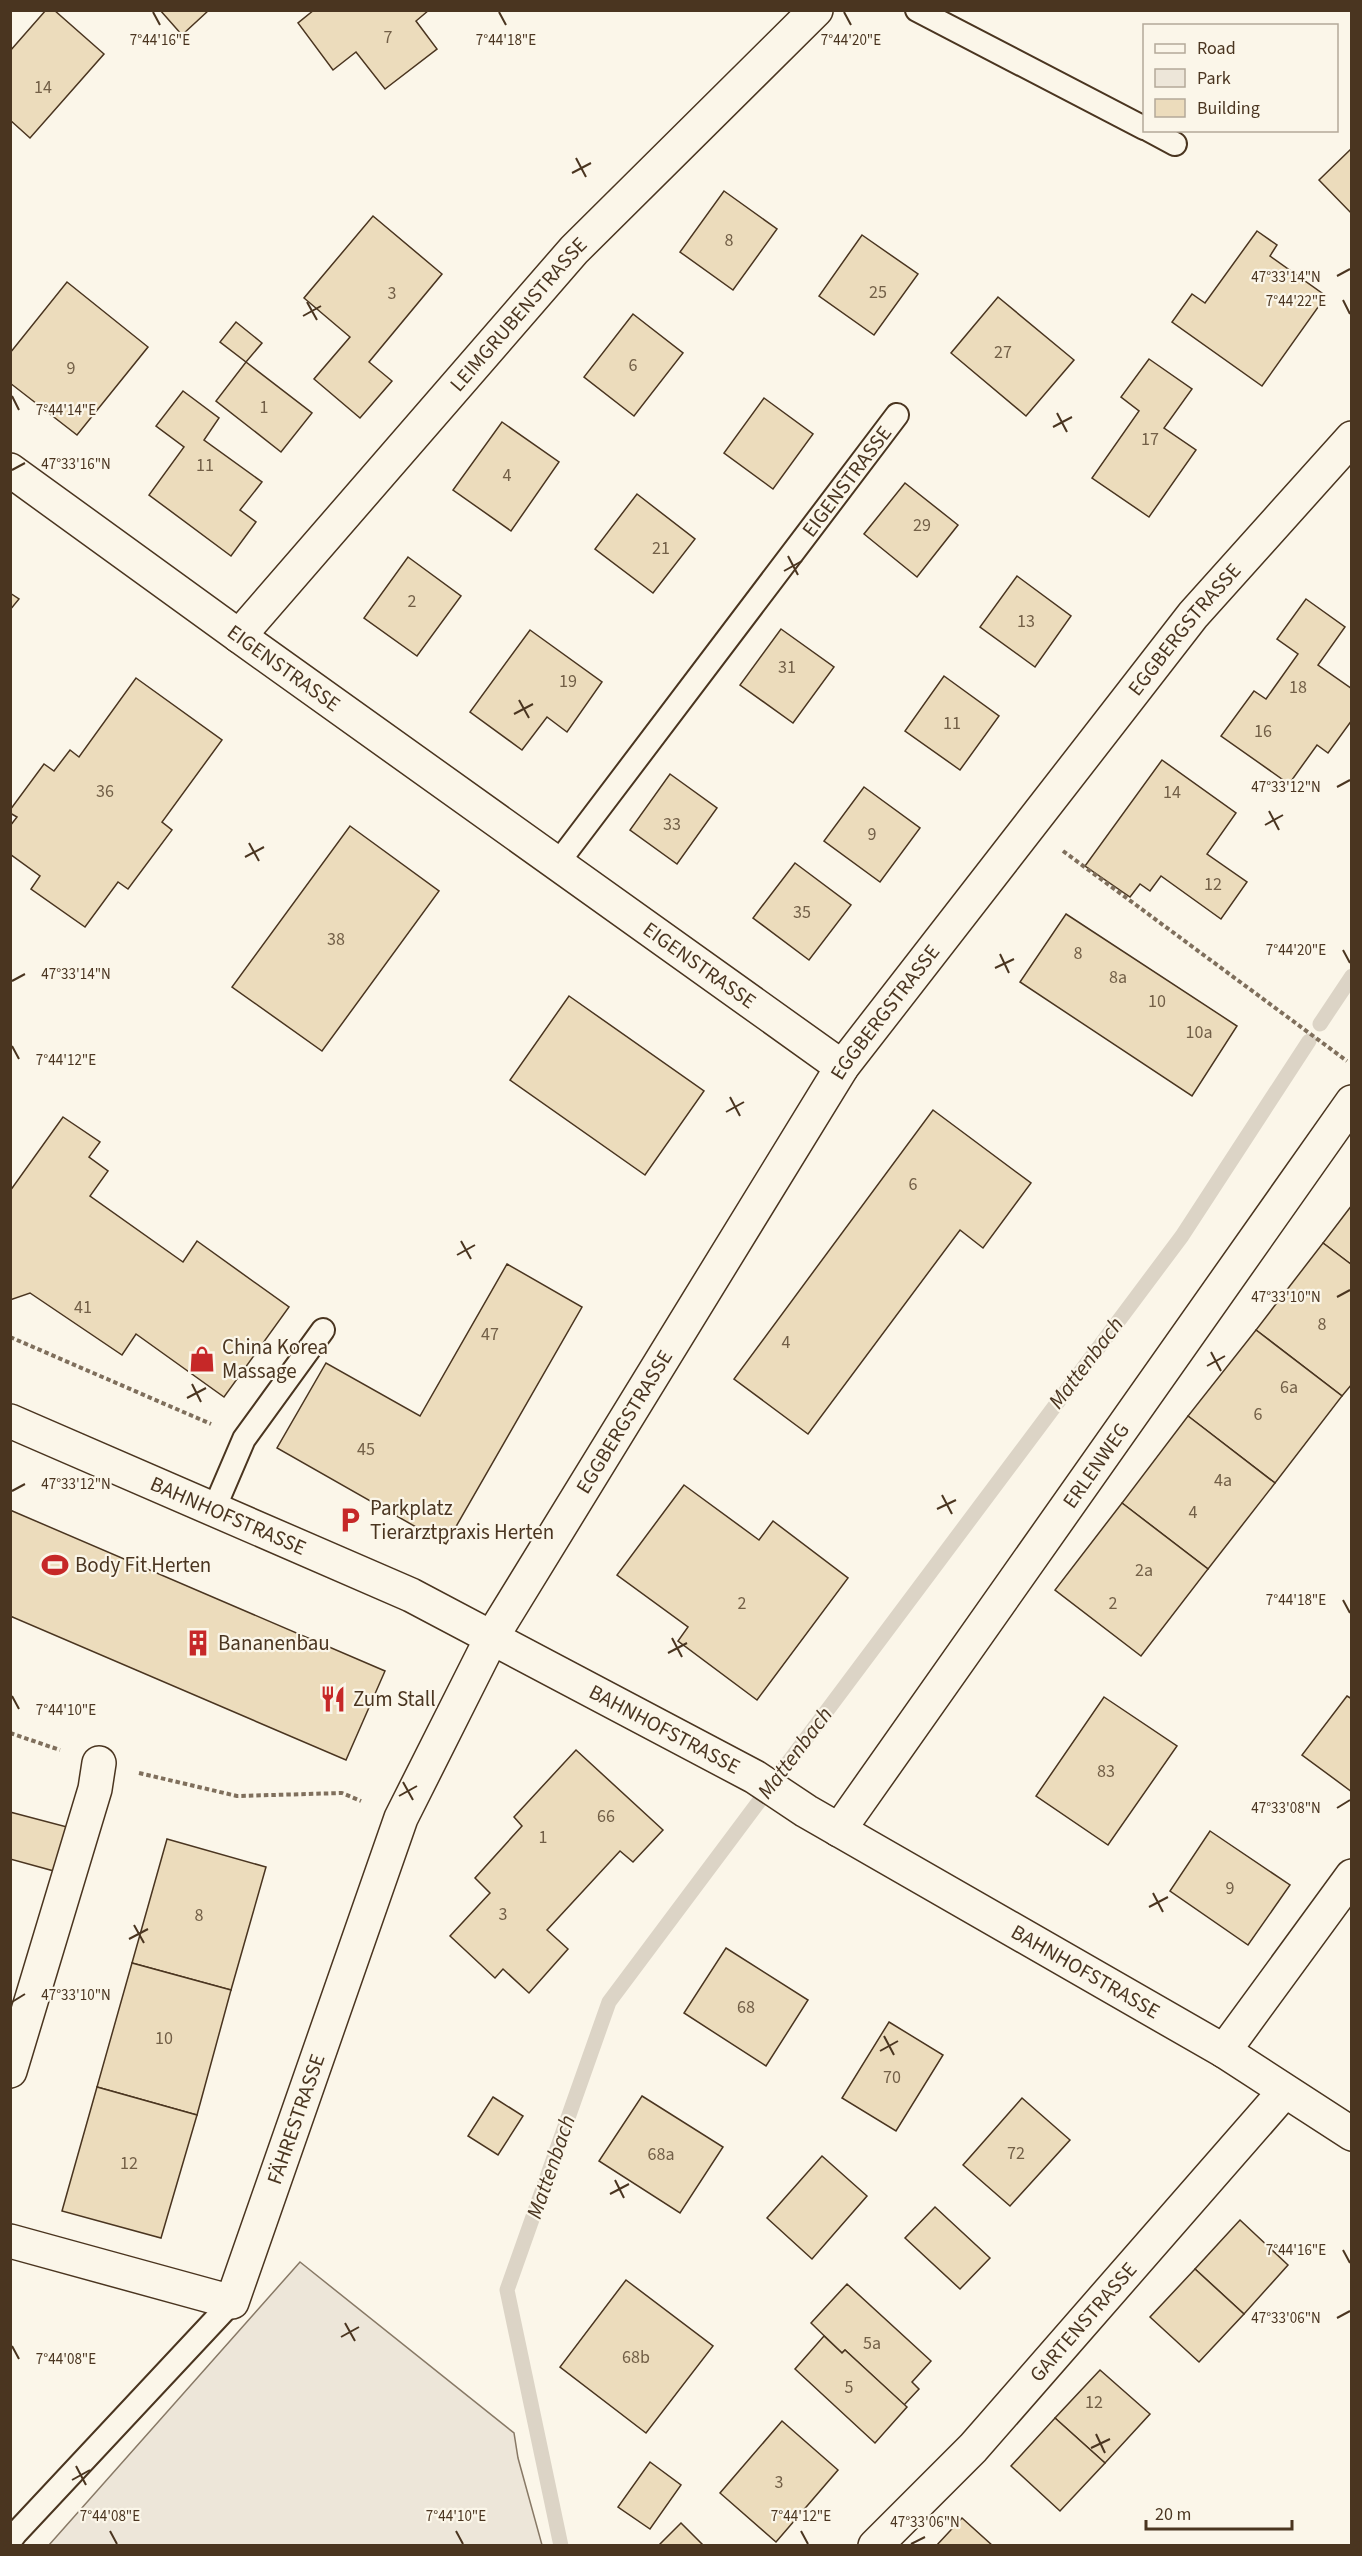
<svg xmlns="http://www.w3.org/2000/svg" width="1362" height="2556" font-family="'Source Sans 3',sans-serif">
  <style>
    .green { fill: #ede6d9; stroke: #887966; stroke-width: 1.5 }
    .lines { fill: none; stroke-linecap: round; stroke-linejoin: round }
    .stream { stroke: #dcd4c6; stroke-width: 15 }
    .building { fill: #ecdcbc; stroke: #4a3520; stroke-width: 1.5 }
    .service-casing { stroke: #4a3520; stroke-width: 26 }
    .minor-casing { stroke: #4a3520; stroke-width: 36 }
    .tertiary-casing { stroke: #4a3520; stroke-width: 36 }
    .path { stroke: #7f6f5c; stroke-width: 4; stroke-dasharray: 4.5 3; stroke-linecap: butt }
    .service { stroke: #fbf6e9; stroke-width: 22 }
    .minor { stroke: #fbf6e9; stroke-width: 33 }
    .tertiary { stroke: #fbf6e9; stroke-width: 33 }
    .ticks { fill: none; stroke: #4a3520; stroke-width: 2 }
    .labels { text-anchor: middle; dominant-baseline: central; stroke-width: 4.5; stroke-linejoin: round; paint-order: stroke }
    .number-label { font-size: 18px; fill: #725f47 }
    .street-label { font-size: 21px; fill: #4a3520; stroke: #fbf6e9 }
    .poi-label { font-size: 21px; fill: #4a3520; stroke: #fbf6e9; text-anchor: start }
    .water-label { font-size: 22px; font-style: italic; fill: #4a3520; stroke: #fbf6e9 }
    .ticks-label { font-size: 15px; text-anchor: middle; fill: #4a3520; stroke: #fbf6e9; stroke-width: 4.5; stroke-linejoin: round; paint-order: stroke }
  </style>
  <rect width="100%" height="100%" fill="#fbf6e9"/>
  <polygon class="green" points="300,2262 514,2433 518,2458 542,2545 49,2545"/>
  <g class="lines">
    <g class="stream">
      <polyline points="1320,1024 1352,976"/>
      <polyline points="561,2546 507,2290 609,2002 1182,1236 1309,1041"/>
    </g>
  </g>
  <g class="building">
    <polygon points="46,10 54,10 104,54 30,138 10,120 10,51"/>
    <polygon points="160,10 209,10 182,35"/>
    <polygon points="314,10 429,10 416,21 437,49 385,89 356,52 333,70 298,23"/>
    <polygon points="1352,148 1352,214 1319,180"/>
    <polygon points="724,191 777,229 733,290 680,252"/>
    <polygon points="373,216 442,274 369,362 392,381 360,418 314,379 350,337 304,298"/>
    <polygon points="1257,231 1277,245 1270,256 1326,296 1262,386 1172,322 1192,294 1205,303"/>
    <polygon points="862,235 918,274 874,335 819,296"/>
    <polygon points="67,282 148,347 77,435 10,383 10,353"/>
    <polygon points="998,297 1074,360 1026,416 951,353"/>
    <polygon points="633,314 683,353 634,416 584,377"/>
    <polygon points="236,322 262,343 246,362 220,342"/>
    <polygon points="1149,359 1192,389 1164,428 1196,450 1149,517 1092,478 1139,411 1121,397"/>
    <polygon points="246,362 312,413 281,452 216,401"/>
    <polygon points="183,391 219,418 204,440 262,482 240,510 256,522 231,556 149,495 184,447 156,426"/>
    <polygon points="764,398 813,434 773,489 724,453"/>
    <polygon points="502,422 559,462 511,531 453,490"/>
    <polygon points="905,483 958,525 917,577 864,534"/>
    <polygon points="637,494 695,539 653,593 595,549"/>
    <polygon points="408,557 461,596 417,656 364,618"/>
    <polygon points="1017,576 1071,616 1035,667 980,627"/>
    <polygon points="10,593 19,599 10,610"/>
    <polygon points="1306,599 1345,627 1318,665 1352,689 1352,720 1328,753 1317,745 1289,784 1221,736 1254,691 1266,699 1298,654 1277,639"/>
    <polygon points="781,629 834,667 793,723 740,685"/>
    <polygon points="530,630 602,682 567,732 547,717 522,750 470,712"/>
    <polygon points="944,676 999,716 960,770 905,731"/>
    <polygon points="136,678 222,740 162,822 172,830 128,889 118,882 85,927 31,889 40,876 10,854 10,826 17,817 10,813 10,810 44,764 54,771 70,750 79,757"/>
    <polygon points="1162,760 1236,813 1207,854 1247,882 1221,919 1161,876 1150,891 1140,884 1130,897 1085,866"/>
    <polygon points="670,774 717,808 677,864 630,830"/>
    <polygon points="864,787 920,828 880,882 824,841"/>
    <polygon points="350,826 439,891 322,1051 232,987"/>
    <polygon points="795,863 851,905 809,960 753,918"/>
    <polygon points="1066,914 1237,1026 1192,1096 1020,982"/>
    <polygon points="569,996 704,1091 645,1175 510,1080"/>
    <polygon points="933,1110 1031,1183 983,1248 960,1230 808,1434 734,1379"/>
    <polygon points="63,1117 100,1142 89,1157 108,1171 90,1196 183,1262 197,1241 289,1307 224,1397 136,1334 122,1355 30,1293 10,1300 10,1191"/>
    <polygon points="1352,1205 1352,1265 1323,1243"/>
    <polygon points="1323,1243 1352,1265 1352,1384 1342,1396 1256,1330"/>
    <polygon points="507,1264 582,1307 446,1544 277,1448 326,1363 420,1416"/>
    <polygon points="1256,1330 1342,1396 1275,1483 1188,1416"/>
    <polygon points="1188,1416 1275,1483 1208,1569 1122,1503"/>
    <polygon points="684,1485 759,1540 773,1521 848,1578 757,1700 678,1641 688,1627 617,1575"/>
    <polygon points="1122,1503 1208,1569 1141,1656 1055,1590"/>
    <polygon points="10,1510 385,1671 346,1760 10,1616"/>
    <polygon points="1347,1696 1352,1699 1352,1792 1302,1755"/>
    <polygon points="1104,1697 1177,1746 1108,1845 1036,1796"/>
    <polygon points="576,1750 663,1830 633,1862 620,1851 547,1930 568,1949 529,1993 503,1969 495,1978 450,1936 490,1893 475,1878 522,1826 514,1817"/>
    <polygon points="10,1812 67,1827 54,1871 10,1859"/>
    <polygon points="1210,1831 1290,1885 1248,1945 1170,1891"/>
    <polygon points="167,1839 266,1867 231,1990 132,1963"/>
    <polygon points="726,1948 808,2000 766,2066 684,2013"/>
    <polygon points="132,1963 231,1990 197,2115 97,2087"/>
    <polygon points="889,2022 943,2055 896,2131 842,2098"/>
    <polygon points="97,2087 197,2115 161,2238 62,2211"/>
    <polygon points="642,2096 723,2147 680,2213 599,2161"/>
    <polygon points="493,2097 523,2116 498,2155 468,2136"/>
    <polygon points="1022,2098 1070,2140 1010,2206 963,2165"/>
    <polygon points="822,2156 867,2196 812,2259 767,2218"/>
    <polygon points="935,2207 990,2258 960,2289 905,2238"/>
    <polygon points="1240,2220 1288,2265 1244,2314 1195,2269"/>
    <polygon points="1195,2269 1244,2314 1199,2362 1150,2317"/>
    <polygon points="626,2280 713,2346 646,2433 560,2367"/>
    <polygon points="847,2284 931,2361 912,2382 919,2389 904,2405 845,2350 842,2353 811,2323"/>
    <polygon points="824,2336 842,2353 845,2350 907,2407 875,2443 795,2369"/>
    <polygon points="1100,2370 1150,2414 1105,2463 1055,2418"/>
    <polygon points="1055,2418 1105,2463 1060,2511 1011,2466"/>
    <polygon points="782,2421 838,2470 776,2542 720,2493"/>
    <polygon points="650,2462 681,2485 650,2529 618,2507"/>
    <polygon points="962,2518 993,2546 936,2546"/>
    <polygon points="681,2523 704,2546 658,2546"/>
  </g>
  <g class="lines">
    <g class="service-casing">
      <g id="service">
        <polyline points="917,10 1144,128"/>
        <polyline points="1149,130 1175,144"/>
        <path id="s1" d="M557 864 897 415"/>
        <polyline points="214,1509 244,1439 323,1330"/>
        <polyline points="10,2541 16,2533 232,2302"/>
      </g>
    </g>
    <g class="minor-casing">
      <g id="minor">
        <path id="s2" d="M10 470 239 636 842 1067"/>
        <path id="s3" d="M239 636 574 250 816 10"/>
        <path id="s4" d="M839 1830 1352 1102"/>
        <polyline points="1224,2051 1352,1876"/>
        <polyline points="10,2071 95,1789 99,1763"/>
        <path id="s5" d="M10 2241 232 2302 401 1818 492 1637 842 1067 1193 615 1352 438"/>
        <path id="s6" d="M875 2546 973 2448 1284 2092"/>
      </g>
    </g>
    <g class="tertiary-casing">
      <g id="tertiary">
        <path id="s7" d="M10 1421 411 1595 755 1777 806 1811 1224 2051 1352 2134"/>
      </g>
    </g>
    <g class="path">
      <polyline points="1063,851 1347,1061"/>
      <polyline points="10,1337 211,1424"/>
      <polyline points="10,1733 60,1750"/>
      <polyline points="139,1773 237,1796 342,1793 361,1801"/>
    </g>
    <use href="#service" class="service"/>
    <use href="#minor" class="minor"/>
    <use href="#tertiary" class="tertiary"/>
  </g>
  <path class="ticks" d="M153 12 160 25M499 12 506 25M844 12 851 25M576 158 586 177M572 173 591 163M1337 276 1350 269M1343 300 1350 314M307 302 317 320M303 316 321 306M12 396 19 410M1057 413 1067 432M1053 427 1072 417M12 470 25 463M788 556 798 575M784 571 802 561M519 700 529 718M514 714 533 704M1337 787 1350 780M1269 811 1279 830M1265 825 1283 815M249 843 259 861M245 857 264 847M1343 950 1350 963M1000 954 1009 973M995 968 1014 959M12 981 25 974M12 1046 19 1059M730 1097 740 1116M726 1112 744 1102M461 1241 471 1259M457 1255 475 1245M1337 1297 1350 1290M1211 1352 1221 1371M1207 1366 1225 1356M192 1384 201 1402M187 1398 206 1388M12 1491 25 1484M942 1495 952 1514M937 1509 956 1500M1343 1600 1350 1613M672 1638 682 1657M668 1653 687 1643M12 1696 19 1709M403 1782 413 1800M399 1796 417 1786M1337 1808 1350 1800M1153 1893 1163 1912M1149 1907 1168 1897M134 1925 144 1943M129 1939 148 1929M12 2002 25 1994M884 2036 894 2055M880 2051 898 2041M615 2180 624 2198M610 2194 629 2184M1343 2250 1350 2263M1337 2318 1350 2311M345 2323 355 2341M341 2337 359 2327M12 2346 19 2359M1096 2434 1105 2453M1091 2448 1110 2439M76 2466 86 2485M72 2480 90 2470M110 2531 117 2544M456 2531 463 2544M801 2531 808 2544M911 2544 925 2537"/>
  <defs>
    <g id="shop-bare" transform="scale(2.07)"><path d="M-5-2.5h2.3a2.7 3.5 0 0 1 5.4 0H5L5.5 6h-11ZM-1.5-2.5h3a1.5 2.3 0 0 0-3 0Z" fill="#c62828" stroke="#fbf6e9" stroke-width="2.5" paint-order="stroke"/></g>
    <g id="parking-bare" transform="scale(2.07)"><path d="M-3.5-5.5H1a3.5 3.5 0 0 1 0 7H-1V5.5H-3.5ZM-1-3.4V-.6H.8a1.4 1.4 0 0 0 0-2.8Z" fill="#c62828" stroke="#fbf6e9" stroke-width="2.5" paint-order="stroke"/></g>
    <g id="stadium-bare" transform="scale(2.07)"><path d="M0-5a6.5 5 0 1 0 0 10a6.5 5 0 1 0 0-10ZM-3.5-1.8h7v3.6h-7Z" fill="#c62828" stroke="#fbf6e9" stroke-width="2.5" paint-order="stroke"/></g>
    <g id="building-bare" transform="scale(2.07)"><path d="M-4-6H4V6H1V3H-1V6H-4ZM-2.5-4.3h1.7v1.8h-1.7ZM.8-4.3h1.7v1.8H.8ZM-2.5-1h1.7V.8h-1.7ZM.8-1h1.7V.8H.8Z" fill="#c62828" stroke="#fbf6e9" stroke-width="2.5" paint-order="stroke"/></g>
    <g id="restaurant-bare" transform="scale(2.07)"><path d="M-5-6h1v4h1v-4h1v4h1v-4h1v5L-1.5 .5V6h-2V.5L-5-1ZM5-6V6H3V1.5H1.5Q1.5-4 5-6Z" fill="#c62828" stroke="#fbf6e9" stroke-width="2.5" paint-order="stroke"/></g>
  </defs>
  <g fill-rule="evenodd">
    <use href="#shop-bare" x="202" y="1359"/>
    <use href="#parking-bare" x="350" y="1520"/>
    <use href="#stadium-bare" x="55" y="1565"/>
    <use href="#building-bare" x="198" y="1643"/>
    <use href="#restaurant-bare" x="333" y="1699"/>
  </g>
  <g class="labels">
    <g class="number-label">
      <text x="388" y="37">7</text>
      <text x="43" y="87">14</text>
      <text x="729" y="240">8</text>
      <text x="878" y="292">25</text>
      <text x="392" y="293">3</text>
      <text x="1003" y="352">27</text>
      <text x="633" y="365">6</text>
      <text x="71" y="368">9</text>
      <text x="264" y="407">1</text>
      <text x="1150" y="439">17</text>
      <text x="205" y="465">11</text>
      <text x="507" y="475">4</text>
      <text x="922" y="525">29</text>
      <text x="661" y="548">21</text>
      <text x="412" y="601">2</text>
      <text x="1026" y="621">13</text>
      <text x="787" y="667">31</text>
      <text x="568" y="681">19</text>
      <text x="1298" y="687">18</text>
      <text x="952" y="723">11</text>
      <text x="1263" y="731">16</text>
      <text x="105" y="791">36</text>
      <text x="1172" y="792">14</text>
      <text x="672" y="824">33</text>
      <text x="872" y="834">9</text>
      <text x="1213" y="884">12</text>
      <text x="802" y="912">35</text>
      <text x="336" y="939">38</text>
      <text x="1078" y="953">8</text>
      <text x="1118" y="977">8a</text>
      <text x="1157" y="1001">10</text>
      <text x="1199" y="1032">10a</text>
      <text x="913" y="1184">6</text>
      <text x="83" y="1307">41</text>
      <text x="1322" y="1324">8</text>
      <text x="490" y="1334">47</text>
      <text x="786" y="1342">4</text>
      <text x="1289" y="1387">6a</text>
      <text x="1258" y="1414">6</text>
      <text x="366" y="1449">45</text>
      <text x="1223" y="1480">4a</text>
      <text x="1193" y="1512">4</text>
      <text x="1144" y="1570">2a</text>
      <text x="742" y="1603">2</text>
      <text x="1113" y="1603">2</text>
      <text x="1106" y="1771">83</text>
      <text x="606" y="1816">66</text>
      <text x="543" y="1837">1</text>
      <text x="1230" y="1888">9</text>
      <text x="503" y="1914">3</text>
      <text x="199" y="1915">8</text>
      <text x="746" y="2007">68</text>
      <text x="164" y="2038">10</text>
      <text x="892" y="2077">70</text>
      <text x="1016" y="2153">72</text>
      <text x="661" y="2154">68a</text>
      <text x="129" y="2163">12</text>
      <text x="872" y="2343">5a</text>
      <text x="636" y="2357">68b</text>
      <text x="849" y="2387">5</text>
      <text x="1094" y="2402">12</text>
      <text x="779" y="2482">3</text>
    </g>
    <g class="street-label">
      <text stroke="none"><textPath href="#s3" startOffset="426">LEIMGRUBENSTRASSE</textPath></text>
      <text stroke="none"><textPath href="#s1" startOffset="480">EIGENSTRASSE</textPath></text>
      <text stroke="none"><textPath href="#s5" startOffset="2170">EGGBERGSTRASSE</textPath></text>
      <text stroke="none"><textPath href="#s2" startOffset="338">EIGENSTRASSE</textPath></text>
      <text stroke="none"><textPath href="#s2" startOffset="849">EIGENSTRASSE</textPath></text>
      <text stroke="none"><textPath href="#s5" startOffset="1684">EGGBERGSTRASSE</textPath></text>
      <text stroke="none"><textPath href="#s5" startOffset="1198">EGGBERGSTRASSE</textPath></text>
      <text stroke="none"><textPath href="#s4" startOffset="446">ERLENWEG</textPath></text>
      <text stroke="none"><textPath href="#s7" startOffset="238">BAHNHOFSTRASSE</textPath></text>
      <text stroke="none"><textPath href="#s7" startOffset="724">BAHNHOFSTRASSE</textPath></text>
      <text stroke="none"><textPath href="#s7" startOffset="1210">BAHNHOFSTRASSE</textPath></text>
      <text stroke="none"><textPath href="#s5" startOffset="424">FÄHRESTRASSE</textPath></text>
      <text stroke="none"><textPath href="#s6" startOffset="306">GARTENSTRASSE</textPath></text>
    </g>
    <g class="poi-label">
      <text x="222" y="1347">China Korea<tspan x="222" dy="24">Massage</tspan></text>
      <text x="370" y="1508">Parkplatz<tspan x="370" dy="24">Tierarztpraxis Herten</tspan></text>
      <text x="75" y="1565">Body Fit Herten</text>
      <text x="218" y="1643">Bananenbau</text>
      <text x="353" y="1699">Zum Stall</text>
    </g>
    <g class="water-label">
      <text transform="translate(1086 1363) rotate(-53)">Mattenbach</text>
      <text transform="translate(795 1753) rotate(-53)">Mattenbach</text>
      <text transform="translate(551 2167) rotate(-71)">Mattenbach</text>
    </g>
  </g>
  <g class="ticks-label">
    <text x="160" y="45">7°44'16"E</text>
    <text x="506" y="45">7°44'18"E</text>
    <text x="851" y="45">7°44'20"E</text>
    <text x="1286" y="282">47°33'14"N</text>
    <text x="1296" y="306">7°44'22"E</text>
    <text x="66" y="415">7°44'14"E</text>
    <text x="76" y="469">47°33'16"N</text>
    <text x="1286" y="792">47°33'12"N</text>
    <text x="1296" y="955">7°44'20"E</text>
    <text x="76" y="979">47°33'14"N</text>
    <text x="66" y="1065">7°44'12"E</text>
    <text x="1286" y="1302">47°33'10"N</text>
    <text x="76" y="1489">47°33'12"N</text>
    <text x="1296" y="1605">7°44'18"E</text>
    <text x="66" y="1715">7°44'10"E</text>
    <text x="1286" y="1813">47°33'08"N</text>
    <text x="76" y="2000">47°33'10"N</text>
    <text x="1296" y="2255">7°44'16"E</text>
    <text x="1286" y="2323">47°33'06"N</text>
    <text x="66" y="2364">7°44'08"E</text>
    <text x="110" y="2521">7°44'08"E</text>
    <text x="456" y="2521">7°44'10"E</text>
    <text x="801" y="2521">7°44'12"E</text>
    <text x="925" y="2527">47°33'06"N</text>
  </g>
  <rect width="1362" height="2556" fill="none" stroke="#4a3520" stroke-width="24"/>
  <rect x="1143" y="24" width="195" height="108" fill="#fbf6e9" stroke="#b4a999" stroke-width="1.5"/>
  <rect x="1155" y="44" width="30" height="9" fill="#fbf6e9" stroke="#b4a999" stroke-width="1.5"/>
  <text x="1197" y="54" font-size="18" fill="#4a3520">Road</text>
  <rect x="1155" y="69" width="30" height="18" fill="#ede6d9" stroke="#b4a999" stroke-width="1.5"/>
  <text x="1197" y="84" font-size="18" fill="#4a3520">Park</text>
  <rect x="1155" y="99" width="30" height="18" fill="#ecdcbc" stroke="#b4a999" stroke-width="1.5"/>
  <text x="1197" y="114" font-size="18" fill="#4a3520">Building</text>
  <path d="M1146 2520v9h146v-9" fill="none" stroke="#4a3520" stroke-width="3"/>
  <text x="1155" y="2520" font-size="18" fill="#4a3520" stroke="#fbf6e9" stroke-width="4.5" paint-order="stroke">20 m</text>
</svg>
